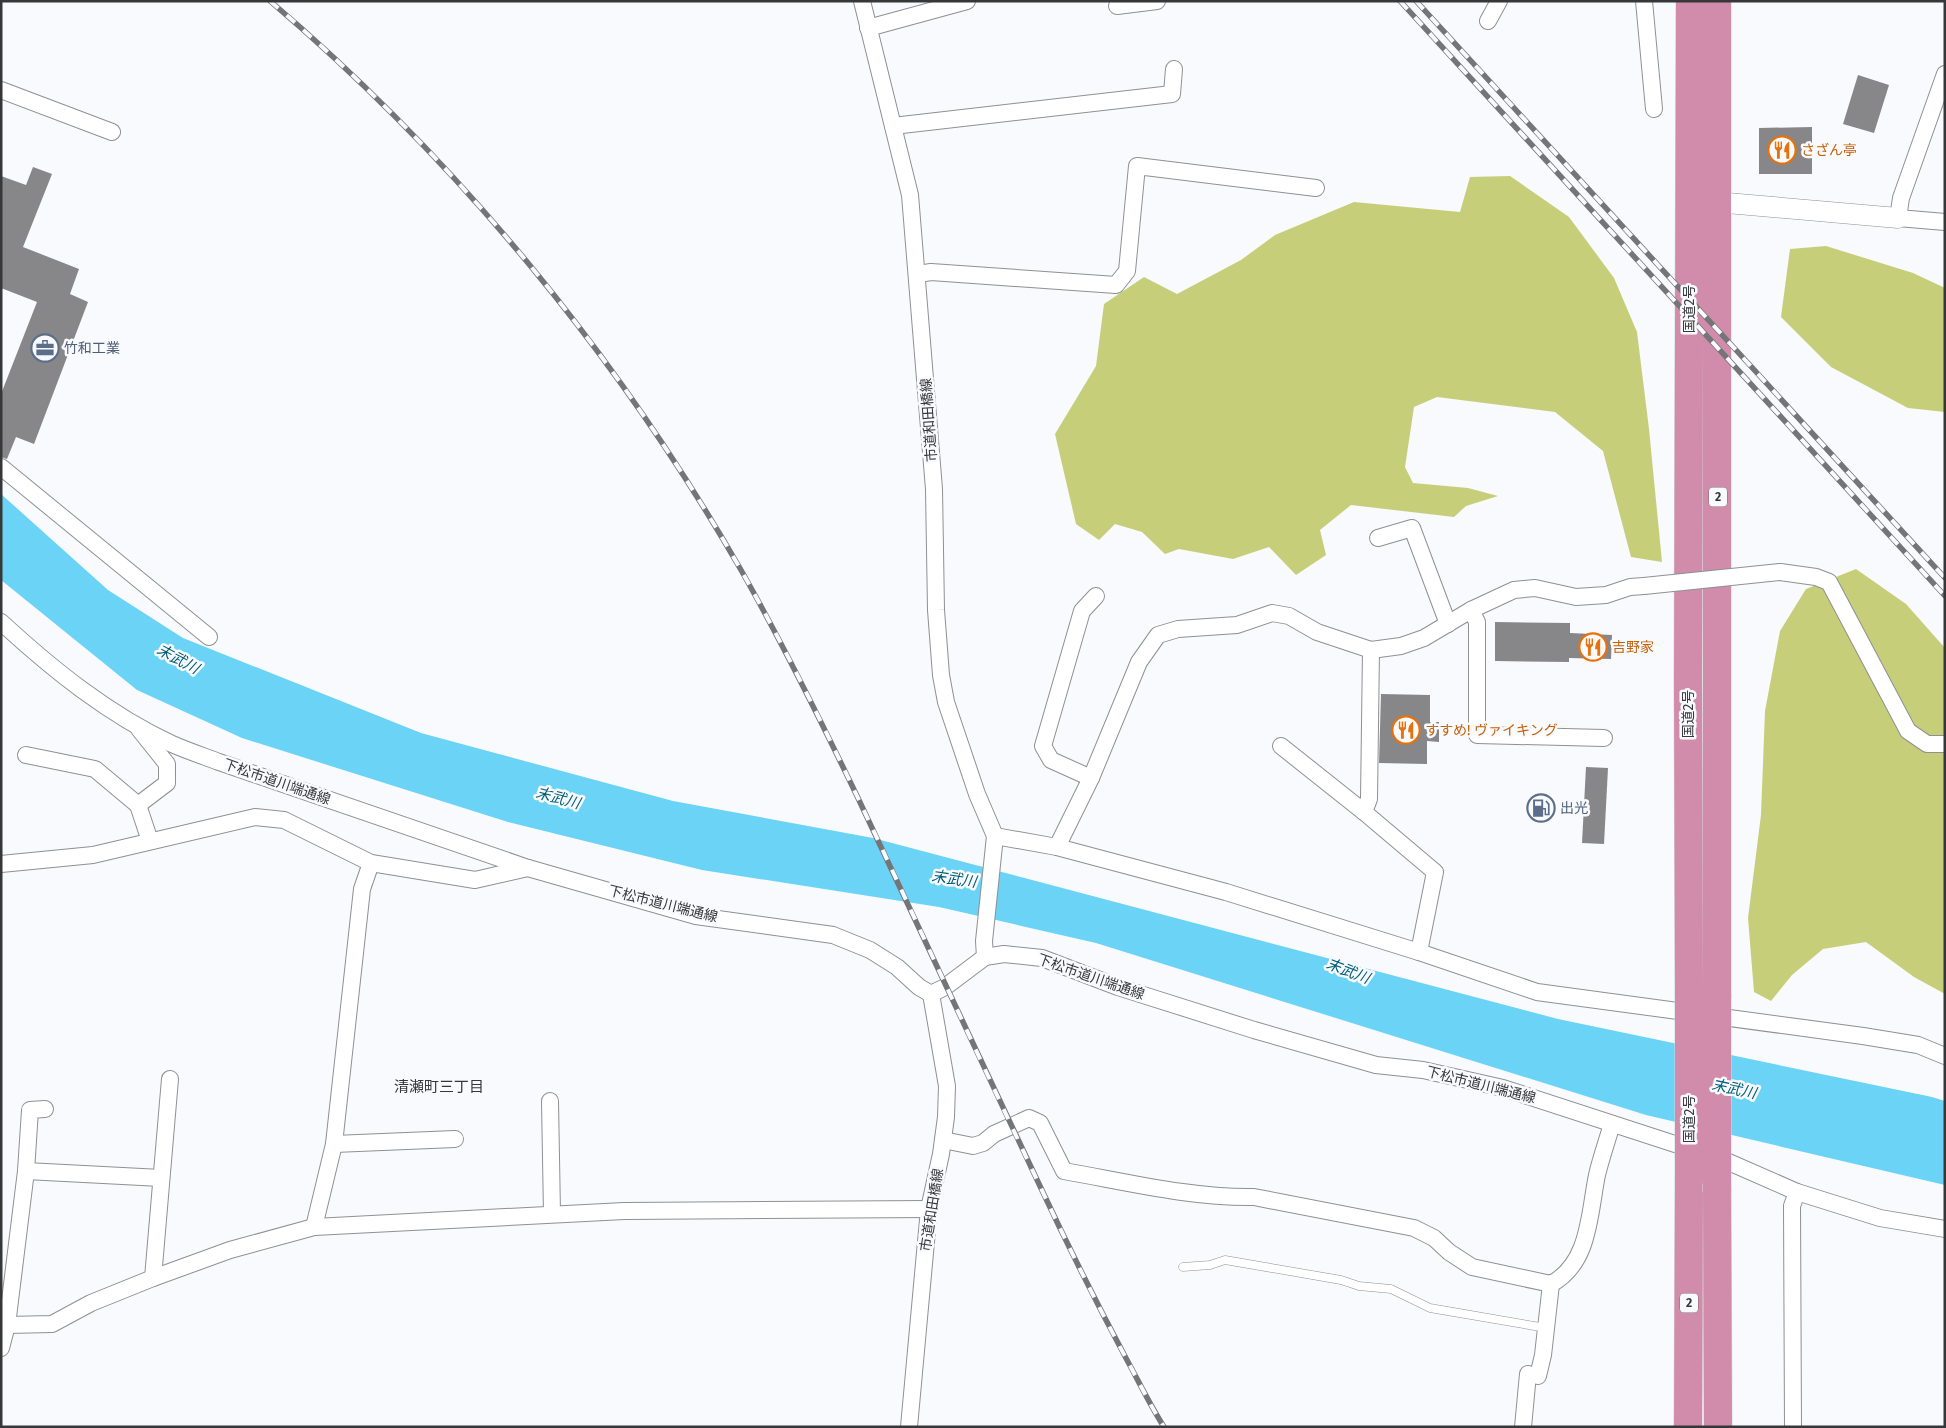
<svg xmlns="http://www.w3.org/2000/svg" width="1946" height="1428" font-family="'Fira Sans','Noto Sans JP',sans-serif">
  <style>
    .forest { fill: #c7ce79 }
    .water { fill: #6ad3f6 }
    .building { fill: #878689 }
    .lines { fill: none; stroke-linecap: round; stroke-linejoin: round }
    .service-casing { stroke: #8e9092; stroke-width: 9 }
    .minor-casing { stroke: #8e9092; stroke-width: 18 }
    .tertiary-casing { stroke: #8e9092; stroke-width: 21 }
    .trunk-casing { stroke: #d7d7d7; stroke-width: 29 }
    .service { stroke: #fff; stroke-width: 8 }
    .minor { stroke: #fff; stroke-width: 16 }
    .tertiary { stroke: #fff; stroke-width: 20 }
    .trunk { stroke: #d28cab; stroke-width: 28 }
    .rail-casing { stroke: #747577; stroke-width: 5.5 }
    .rail { stroke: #f8fafd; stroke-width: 4; stroke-dasharray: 11; stroke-linecap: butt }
    .minor-bridge-casing { stroke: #8e9092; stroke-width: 18; stroke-linecap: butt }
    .trunk-bridge-casing { stroke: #d7d7d7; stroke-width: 29; stroke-linecap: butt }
    .minor-bridge { stroke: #fff; stroke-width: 16 }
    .trunk-bridge { stroke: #d28cab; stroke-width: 28 }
    .labels { text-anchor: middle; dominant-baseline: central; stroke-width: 5; stroke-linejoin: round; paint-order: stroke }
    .shield { fill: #f8fafd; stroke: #707273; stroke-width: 1 }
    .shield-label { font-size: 12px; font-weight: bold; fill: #363738 }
    .food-label { font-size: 14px; fill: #c56008; stroke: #f8fafd; text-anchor: start }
    .street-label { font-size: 14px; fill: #363738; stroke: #f8fafd }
    .service-label { font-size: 14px; fill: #4e5e75; stroke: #f8fafd; text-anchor: start }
    .water-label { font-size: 15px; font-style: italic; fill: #005e76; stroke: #f8fafd }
    .neighbourhood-label { font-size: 15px; fill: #363738; stroke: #f8fafd }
  </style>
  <rect width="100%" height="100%" fill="#f8fafd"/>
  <g class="forest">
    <polygon points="1510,176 1569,217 1614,278 1637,332 1649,429 1662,562 1631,557 1603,451 1555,412 1437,397 1414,407 1405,467 1413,483 1468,488 1498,496 1466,506 1454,517 1351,505 1320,530 1326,555 1296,575 1269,547 1233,559 1179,549 1165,554 1142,532 1115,524 1099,540 1076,524 1055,434 1096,366 1104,304 1144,277 1177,294 1241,260 1275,235 1354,202 1460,212 1470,177"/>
    <polygon points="1826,246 1913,273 1945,288 1945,412 1908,408 1831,367 1781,317 1790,249"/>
    <polygon points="1856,569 1906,604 1945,648 1945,994 1914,977 1866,942 1823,949 1792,975 1771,1001 1754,992 1748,918 1761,815 1765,711 1780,631 1806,589"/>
  </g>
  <polygon class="water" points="1,494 108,590 183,638 421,733 673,801 873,838 1558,1019 1932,1097 1945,1101 1945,1185 1646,1115 1096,943 939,907 702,870 508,822 242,738 137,690 1,580"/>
  <g class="building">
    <polygon points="1858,75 1889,85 1874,133 1843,124"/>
    <polygon points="1812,127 1812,174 1759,174 1759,128"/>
    <polygon points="33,167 52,174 23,247 79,269 70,294 88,302 34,444 16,437 7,459 1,457 1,394 37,302 1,288 1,176 26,185"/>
    <polygon points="1495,622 1570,623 1570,633 1612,635 1611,659 1569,658 1569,662 1495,661"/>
    <polygon points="1381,694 1430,695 1430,722 1439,722 1439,742 1427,741 1427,764 1379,763"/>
    <polygon points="1586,767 1608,768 1604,844 1582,843"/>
  </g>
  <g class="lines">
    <g class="service-casing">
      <polyline id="service" points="1183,1267 1210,1265 1225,1260 1341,1280 1359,1286 1391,1289 1430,1308 1546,1328"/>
    </g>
    <g class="minor-casing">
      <g id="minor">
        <polyline points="862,1 910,195 934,489 936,610 941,675 946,702 977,794 995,836 984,941 985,957"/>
        <polyline points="1644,1 1654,109"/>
        <polyline points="1117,6 1157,1"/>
        <polyline points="1488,21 1499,1"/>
        <polyline points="868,28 967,1"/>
        <polyline points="1945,74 1901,198 1898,218 1945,222"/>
        <polyline points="1,90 112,132"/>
        <polyline points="893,126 1172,94 1174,69"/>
        <polyline points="918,274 931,272 1116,285 1127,271 1137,166 1316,188"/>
        <polyline points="1,467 209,637"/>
        <polyline points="1378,538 1412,528 1448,624"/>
        <polyline points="1780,572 1816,577 1829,582 1908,731 1927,744 1945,744"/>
        <polyline points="1471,610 1477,622 1477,735 1604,738"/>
        <path d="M1 622C52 669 109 715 172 744 188 751 203 756 219 762L528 868 696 916 833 935 870 950 897 967 919 987 931 994 945 987 985 957 1004 954 1042 958 1118 987 1254 1030 1376 1065 1423 1070 1503 1088 1724 1160 1797 1192 1880 1218 1945 1229"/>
        <polyline points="1281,746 1364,812 1435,872 1419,952"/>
        <polyline points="26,755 95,769 138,805 150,841"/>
        <polyline points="1091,778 1051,760 1043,746 1082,611 1096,596"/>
        <polyline points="138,805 167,783 167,764 139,729"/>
        <polyline points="1364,812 1369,799 1371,650"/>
        <polyline points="995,836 1057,847 1226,892 1419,952 1537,992 1863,1036 1918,1045 1945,1056"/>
        <polyline points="1057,847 1091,778 1139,662 1158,635 1178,629 1237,625 1272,613 1289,616 1317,632 1371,650 1401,646 1424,638 1471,610 1514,590 1535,588 1576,597 1606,595 1630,587 1644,586"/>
        <polyline points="1,864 93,855 255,817 284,820 371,863 475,880 528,868"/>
        <polyline points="550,1101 552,1214"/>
        <path d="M943 1140 973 1146 983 1143 994 1134 1029 1118 1040 1123 1064 1171C1127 1182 1191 1198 1254 1197L1414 1228 1434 1238 1449 1252 1472 1267 1551 1284C1590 1263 1589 1214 1597 1175 1601 1158 1607 1141 1612 1124"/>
        <polyline points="334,1144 455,1139"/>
        <polyline points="26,1171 161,1178"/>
        <polyline points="314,1227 334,1144 362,889 371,863"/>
        <polyline points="153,1278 170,1079"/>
        <polyline points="7,1325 52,1324 91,1303 153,1278 230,1250 314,1227 624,1211 929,1209"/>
        <polyline points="1,1348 7,1325 26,1171 30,1110 45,1109"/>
        <polyline points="909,1427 929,1209 941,1154 946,1117 947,1086 931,994"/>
        <polyline points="1523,1427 1528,1374 1538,1376 1543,1355 1551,1284"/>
        <polyline points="1793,1427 1792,1206 1797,1192"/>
      </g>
    </g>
    <g class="tertiary-casing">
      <polyline id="tertiary" points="1704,201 1898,218"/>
    </g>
    <g class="trunk-casing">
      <g id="trunk">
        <polyline points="1689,991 1688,678 1690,1"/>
        <polyline points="1717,994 1717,1"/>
        <polyline points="1717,1192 1718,1427"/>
        <polyline points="1688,1427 1689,1180"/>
      </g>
    </g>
    <use href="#service" class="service"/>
    <use href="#minor" class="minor"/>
    <use href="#tertiary" class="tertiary"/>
    <use href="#trunk" class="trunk"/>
    <g class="rail-casing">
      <g id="rail">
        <path d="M270 1C458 161 618 356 741 570 783 644 821 721 858 798 919 926 978 1056 1039 1184 1067 1244 1096 1302 1127 1360 1139 1382 1150 1405 1164 1427"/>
        <polyline points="1400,1 1945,596"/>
        <polyline points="1416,1 1945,578"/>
      </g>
    </g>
    <use href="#rail" class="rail"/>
    <g class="minor-bridge-casing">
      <polyline id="minor-bridge" points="1644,586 1780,572"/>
    </g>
    <g class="trunk-bridge-casing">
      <g id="trunk-bridge">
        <polyline points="1689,991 1689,1180"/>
        <polyline points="1717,1192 1717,994"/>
      </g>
    </g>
    <use href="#minor-bridge" class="minor-bridge"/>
    <use href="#trunk-bridge" class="trunk-bridge"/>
  </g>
  <defs>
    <g id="restaurant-ring" transform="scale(1.4375)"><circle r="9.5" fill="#f8fafd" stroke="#e8710a" stroke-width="1.5"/><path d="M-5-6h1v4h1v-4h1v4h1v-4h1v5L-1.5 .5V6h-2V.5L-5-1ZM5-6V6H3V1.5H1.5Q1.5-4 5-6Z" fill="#e8710a"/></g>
    <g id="office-ring" transform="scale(1.4375)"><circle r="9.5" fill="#f8fafd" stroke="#5c6f8a" stroke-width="1.5"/><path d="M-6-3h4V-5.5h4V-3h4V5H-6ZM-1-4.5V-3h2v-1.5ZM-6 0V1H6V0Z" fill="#5c6f8a"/></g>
    <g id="fuel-ring" transform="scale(1.4375)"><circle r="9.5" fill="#f8fafd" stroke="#5c6f8a" stroke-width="1.5"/><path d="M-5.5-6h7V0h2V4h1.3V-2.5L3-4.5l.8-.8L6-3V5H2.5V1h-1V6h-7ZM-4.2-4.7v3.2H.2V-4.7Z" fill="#5c6f8a"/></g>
  </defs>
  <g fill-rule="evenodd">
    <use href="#restaurant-ring" x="1782" y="150"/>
    <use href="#office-ring" x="45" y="348"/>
    <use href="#restaurant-ring" x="1593" y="647"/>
    <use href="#restaurant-ring" x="1406" y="730"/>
    <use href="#fuel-ring" x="1541" y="808"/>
  </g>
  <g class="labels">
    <g class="shield">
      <rect x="1709" y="487.5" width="18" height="19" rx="4"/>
      <rect x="1680" y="1293.5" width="18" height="19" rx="4"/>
    </g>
    <g class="shield-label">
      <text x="1718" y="497">2</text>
      <text x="1689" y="1303">2</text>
    </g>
    <g class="food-label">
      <text x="1801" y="150">さざん亭</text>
      <text x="1612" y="647">吉野家</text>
      <text x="1425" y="730">すすめ! ヴァイキング</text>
    </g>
    <g class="street-label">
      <text transform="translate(1689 309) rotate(-90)">国道2号</text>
      <text transform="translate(929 420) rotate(-94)">市道和田橋線</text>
      <text transform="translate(1688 714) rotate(-90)">国道2号</text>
      <text transform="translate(277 782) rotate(19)">下松市道川端通線</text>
      <text transform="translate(663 904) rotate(14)">下松市道川端通線</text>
      <text transform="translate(1091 977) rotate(19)">下松市道川端通線</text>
      <text transform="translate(1481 1085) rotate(14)">下松市道川端通線</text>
      <text transform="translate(1689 1119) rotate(-90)">国道2号</text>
      <text transform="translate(932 1210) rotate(-81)">市道和田橋線</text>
    </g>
    <g class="service-label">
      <text x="64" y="348">竹和工業</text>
      <text x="1560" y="808">出光</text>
    </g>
    <g class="water-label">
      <text transform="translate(178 659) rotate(28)">末武川</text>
      <text transform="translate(558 798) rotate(15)">末武川</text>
      <text transform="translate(954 879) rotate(8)">末武川</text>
      <text transform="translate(1348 971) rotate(21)">末武川</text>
      <text transform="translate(1734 1089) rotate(12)">末武川</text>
    </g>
    <g class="neighbourhood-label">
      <text x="439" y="1087">清瀬町三丁目</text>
    </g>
  </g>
  <rect width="1946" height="1428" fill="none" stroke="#363738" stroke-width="5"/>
</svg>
